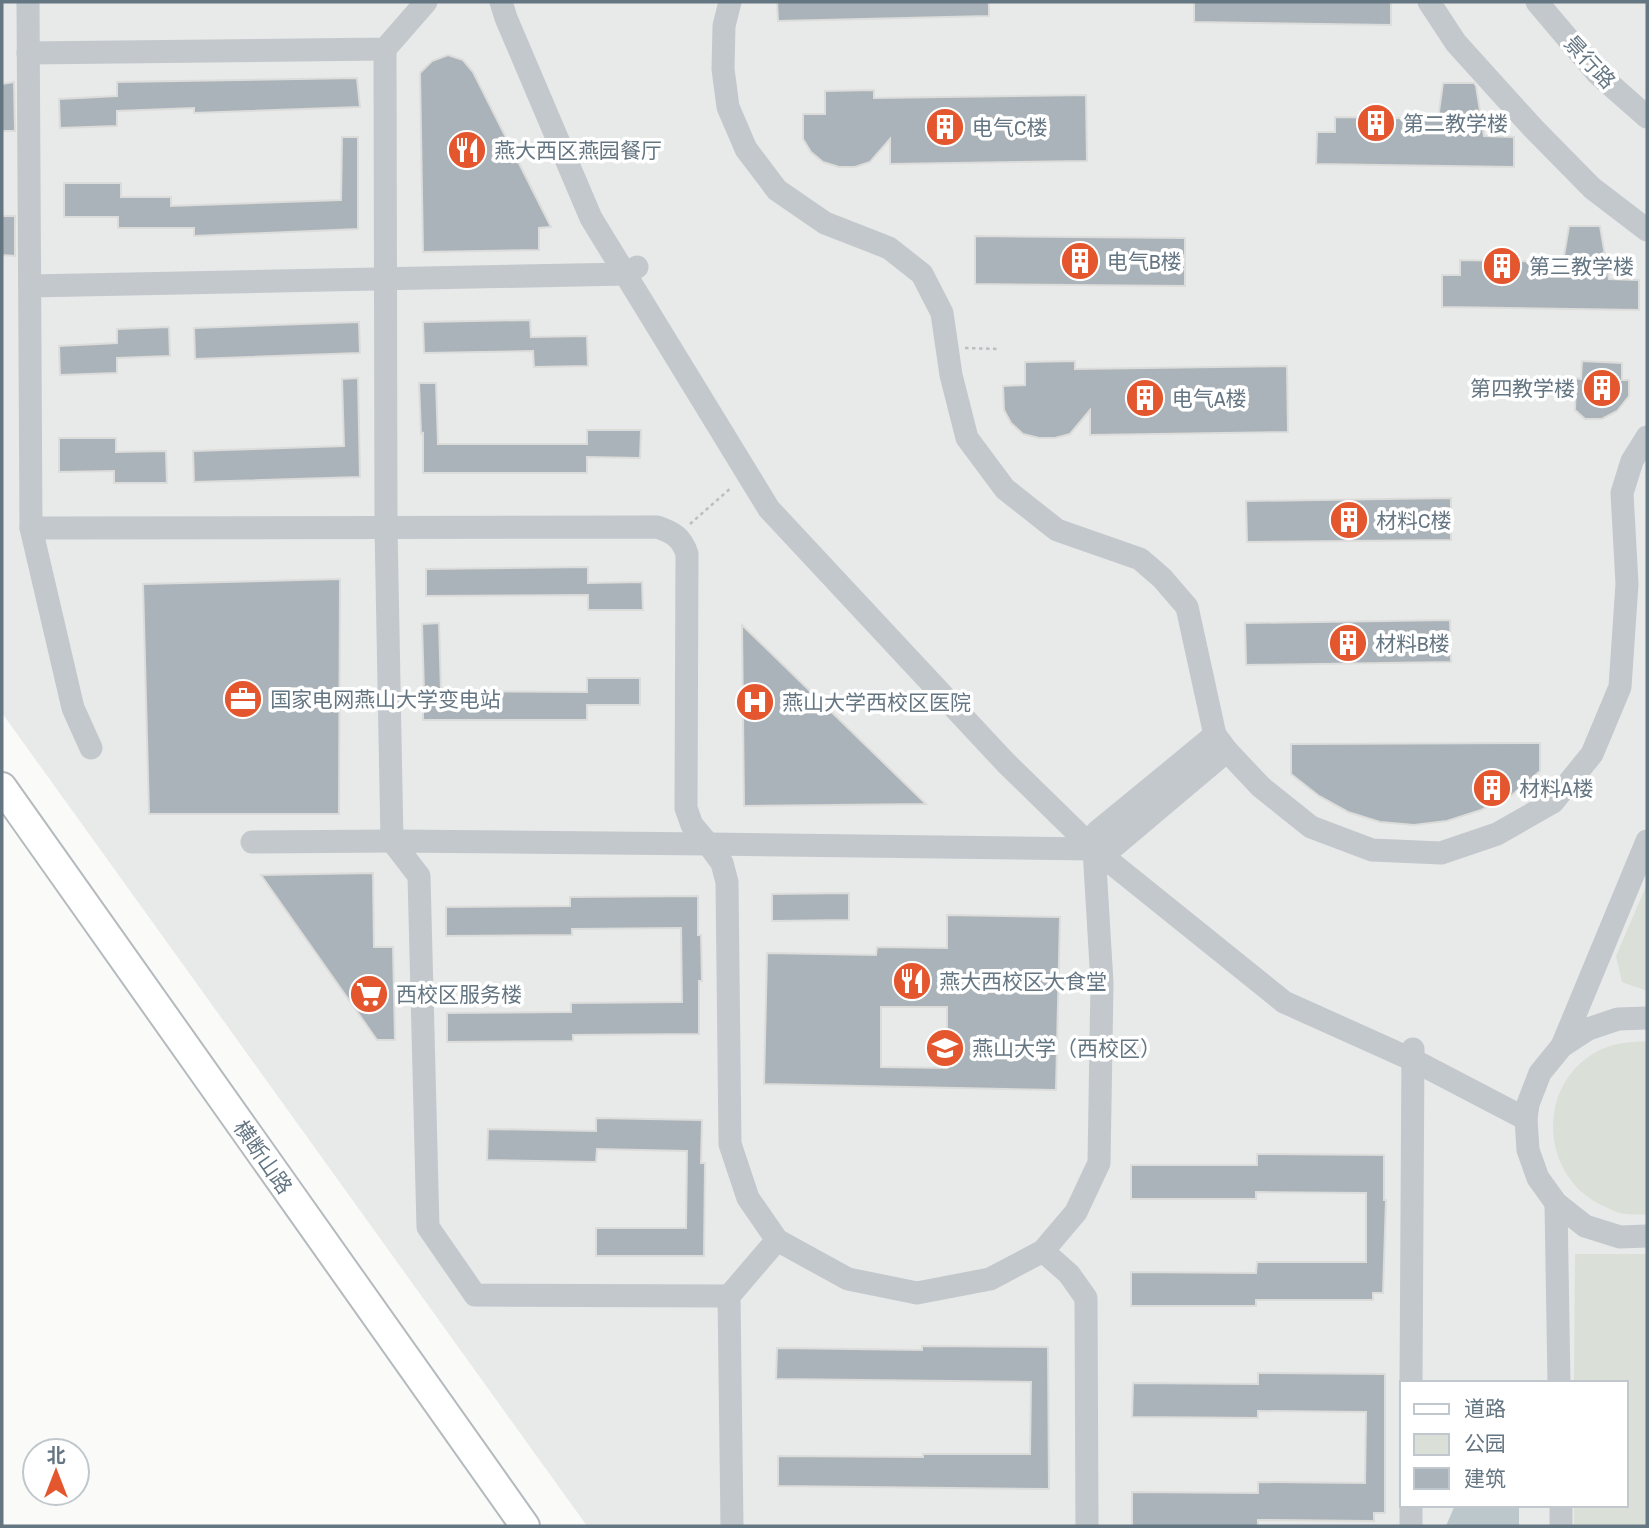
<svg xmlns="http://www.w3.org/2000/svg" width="1649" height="1528" font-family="'Archivo Narrow','Noto Sans SC',sans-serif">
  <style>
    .built { fill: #e8e9e9; fill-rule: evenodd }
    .green { fill: #dadfd7 }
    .water { fill: #bbc7cb }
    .building { fill: #aab3b9; stroke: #dcdcda; stroke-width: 2; fill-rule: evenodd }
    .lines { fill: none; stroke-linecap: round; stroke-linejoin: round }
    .major-casing { stroke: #b5babe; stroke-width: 32 }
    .path { stroke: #bbbfc2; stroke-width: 2.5; stroke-dasharray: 3.5 3.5; stroke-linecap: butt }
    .minor { stroke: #c3c8cc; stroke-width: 23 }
    .major { stroke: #fff; stroke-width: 28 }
    .labels { text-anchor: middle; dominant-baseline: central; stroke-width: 7; stroke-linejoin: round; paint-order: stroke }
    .street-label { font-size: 21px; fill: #657683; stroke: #fff }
    .poi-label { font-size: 21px; fill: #657683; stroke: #fff; text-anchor: start }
  </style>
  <rect width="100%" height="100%" fill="#fafaf8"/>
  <path class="built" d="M2 2H1647V1526H587L2 713ZM1402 1383H1626V1505H1402Z"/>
  <g class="green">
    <polygon points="1647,884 1647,991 1622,982 1616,956"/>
    <path d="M1647 1041V1215C1639 1214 1629 1215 1620 1213 1616 1212 1610 1209 1606 1207 1541 1180 1534 1087 1596 1052 1612 1043 1629 1042 1647 1041Z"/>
    <polygon points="1575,1254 1647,1254 1647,1526 1574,1526 1574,1505 1626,1505 1626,1383 1574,1383"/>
  </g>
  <polygon class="water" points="1455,1505 1519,1505 1519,1526 1446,1526"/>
  <g class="building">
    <polygon points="777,2 989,2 989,16 778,21"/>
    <polygon points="1194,2 1391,2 1391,25 1194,22"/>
    <polygon points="448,55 463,60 473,72 551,227 539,228 539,250 423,252 420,73 432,61"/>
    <polygon points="357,78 360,107 194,113 194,108 117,111 117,126 60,128 59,99 117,96 117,82"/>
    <polygon points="14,82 15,131 2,131 2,84"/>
    <polygon points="1443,83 1474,83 1476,86 1484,136 1514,137 1514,167 1316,164 1317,132 1335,132 1335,117 1438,119"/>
    <polygon points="874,90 874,98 1086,95 1087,161 890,164 890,139 870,162 855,167 839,167 823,162 811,152 803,139 803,114 825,114 825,91"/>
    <polygon points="342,137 358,137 358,229 194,236 194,228 118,228 118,217 64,217 64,183 121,183 121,197 171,197 171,206 341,200"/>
    <polygon points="2,216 15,216 15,256 2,255"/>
    <polygon points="1569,226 1600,226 1609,279 1639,280 1639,310 1442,307 1442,275 1460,275 1460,260 1563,262"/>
    <polygon points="975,236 1185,238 1185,286 975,284"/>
    <polygon points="530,320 531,337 587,336 588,366 534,367 533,351 424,353 423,322"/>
    <polygon points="359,322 360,353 195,359 194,328"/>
    <polygon points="169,327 170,356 117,358 117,373 60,375 59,346 117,343 117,329"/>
    <polygon points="1075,361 1075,369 1287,366 1288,432 1090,435 1090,410 1070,434 1055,438 1039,438 1023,434 1011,423 1004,410 1003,386 1025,385 1025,362"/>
    <polygon points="1582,361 1622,363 1622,380 1629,380 1629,396 1617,411 1602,419 1585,419 1575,410 1576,378 1581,379"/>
    <polygon points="358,378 360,477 194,482 193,451 344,446 342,379"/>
    <polygon points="419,383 436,383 438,444 587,444 587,430 641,430 640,458 587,457 587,473 423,473 423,433 421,434"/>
    <polygon points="59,438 116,438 116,452 166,451 167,483 114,483 114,471 59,472"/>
    <polygon points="1451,498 1451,540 1247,542 1246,501"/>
    <polygon points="588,567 588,583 642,582 643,610 588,610 588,595 426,596 426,569"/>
    <polygon points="340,579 339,814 149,814 143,584"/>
    <polygon points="1450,620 1451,662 1246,665 1245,623"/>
    <polygon points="439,623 441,691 587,692 587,678 640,678 640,705 587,705 587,720 423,720 423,691 424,691 422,624"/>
    <polygon points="742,625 926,804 744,806"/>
    <polygon points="1540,743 1540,771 1512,795 1481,810 1447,821 1414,825 1380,822 1348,812 1319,796 1291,774 1291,744"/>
    <polygon points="373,873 374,947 393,947 395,1040 377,1040 261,875"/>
    <polygon points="849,893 849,920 772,921 772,894"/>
    <polygon points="698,896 698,935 701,935 702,981 699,981 699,1034 573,1035 573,1041 447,1042 447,1013 571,1012 571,1003 682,1002 681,928 572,929 572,935 446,936 446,907 570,906 570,897"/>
    <path d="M947 915 1060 917 1056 1090 764 1084 767 953 876 955 877 947 947 948ZM881 1007H947V1068L881 1067Z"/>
    <polygon points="596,1118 702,1120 701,1163 705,1163 704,1256 596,1256 596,1228 686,1228 687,1151 597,1149 596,1162 487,1160 488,1129 596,1131"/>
    <polygon points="1257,1154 1384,1155 1384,1200 1386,1200 1383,1293 1373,1293 1373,1300 1256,1300 1256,1306 1131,1306 1131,1272 1256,1273 1257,1262 1366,1262 1366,1193 1256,1192 1256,1199 1131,1199 1131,1165 1257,1165"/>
    <polygon points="922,1346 1048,1347 1049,1489 778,1486 778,1456 923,1457 923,1454 1030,1454 1031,1382 776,1379 777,1348 922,1350"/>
    <polygon points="1258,1373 1385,1374 1385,1513 1374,1513 1374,1521 1258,1520 1258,1526 1132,1526 1132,1492 1258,1493 1258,1482 1365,1483 1366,1412 1258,1411 1258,1418 1132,1417 1133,1383 1258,1384"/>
  </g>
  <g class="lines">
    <g class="major-casing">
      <polyline id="major" points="2,787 525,1526"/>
    </g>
    <g class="path">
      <polyline points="965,348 1000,349"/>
      <polyline points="690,524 732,487"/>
    </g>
    <g class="minor">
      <polyline points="28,2 31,528 73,708 91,748"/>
      <polyline points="501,2 506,18 591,218 769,509 1006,763 1094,849 1284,1002 1413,1060 1526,1119"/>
      <polyline points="730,2 724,26 723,69 728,107 746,149 777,190 825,223 889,248 922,274 942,313 951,375 967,438 1005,489 1057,530 1140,559 1162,578 1187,607 1215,735 1227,751 1261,787 1311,827 1372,850 1441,853 1497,834 1553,802 1592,754 1620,687 1627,584 1622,493 1632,461 1647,437"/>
      <polyline points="1429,2 1456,43 1533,128 1592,188 1647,230"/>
      <polyline points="1537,2 1597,73 1647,117"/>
      <polyline points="385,49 386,527 392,841 419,876 428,1227 475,1295 729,1296"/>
      <polyline points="28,53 385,49 426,2"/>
      <polyline points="30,286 626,274 637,267"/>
      <path d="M31 528 657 527C673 532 682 538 687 554L686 808 692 825 708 844 722 863 727 882 730 1144 748 1198 777 1240 848 1279 917 1293 990 1279 1043 1251 1076 1212 1099 1163 1102 983 1094 849 1097 832 1215 735"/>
      <polyline points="252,842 392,841 708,844 1094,849 1112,848 1227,751"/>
      <polyline points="1647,1018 1618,1019 1588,1029 1562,1046 1540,1073 1528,1104 1526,1119 1528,1150 1538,1178 1556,1203 1585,1226 1620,1237 1647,1236"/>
      <polyline points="1562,1046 1647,841"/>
      <polyline points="1556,1203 1559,1383"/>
      <polyline points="1043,1251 1069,1274 1086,1298 1087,1526"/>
      <polyline points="1411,1383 1413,1049"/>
      <polyline points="1561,1505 1561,1526"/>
      <polyline points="732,1526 729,1296 777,1240"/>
      <polyline points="1411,1526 1411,1505"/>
    </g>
    <use href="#major" class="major"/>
  </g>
  <defs>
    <g id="building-disc" transform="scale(2.0125)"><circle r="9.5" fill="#e4572e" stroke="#fff"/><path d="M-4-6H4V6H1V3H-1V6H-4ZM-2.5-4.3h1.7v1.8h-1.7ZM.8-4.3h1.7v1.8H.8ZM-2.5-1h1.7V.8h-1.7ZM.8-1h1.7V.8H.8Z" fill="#fff"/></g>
    <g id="restaurant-disc" transform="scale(2.0125)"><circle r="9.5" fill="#e4572e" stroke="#fff"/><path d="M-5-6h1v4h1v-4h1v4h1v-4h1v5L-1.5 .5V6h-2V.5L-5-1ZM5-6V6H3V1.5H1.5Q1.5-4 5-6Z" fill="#fff"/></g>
    <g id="office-disc" transform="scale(2.0125)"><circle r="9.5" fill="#e4572e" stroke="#fff"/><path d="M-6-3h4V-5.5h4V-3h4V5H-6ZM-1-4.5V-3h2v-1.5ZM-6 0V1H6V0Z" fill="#fff"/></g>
    <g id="hospital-disc" transform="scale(2.0125)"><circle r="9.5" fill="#e4572e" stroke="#fff"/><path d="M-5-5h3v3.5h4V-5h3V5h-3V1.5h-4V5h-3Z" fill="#fff"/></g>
    <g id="supermarket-disc" transform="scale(2.0125)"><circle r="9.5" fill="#e4572e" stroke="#fff"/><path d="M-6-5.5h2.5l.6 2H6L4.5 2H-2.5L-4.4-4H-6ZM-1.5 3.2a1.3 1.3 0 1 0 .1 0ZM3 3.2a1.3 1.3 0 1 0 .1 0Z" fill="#fff"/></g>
    <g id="university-disc" transform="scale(2.0125)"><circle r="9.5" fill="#e4572e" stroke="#fff"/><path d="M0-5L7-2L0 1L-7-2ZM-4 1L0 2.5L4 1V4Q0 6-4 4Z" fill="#fff"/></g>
  </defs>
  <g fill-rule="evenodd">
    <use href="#building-disc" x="1376" y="123"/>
    <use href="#building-disc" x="945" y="127"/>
    <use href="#restaurant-disc" x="467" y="150"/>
    <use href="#building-disc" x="1080" y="261"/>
    <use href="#building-disc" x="1502" y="266"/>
    <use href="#building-disc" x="1602" y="388"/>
    <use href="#building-disc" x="1145" y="398"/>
    <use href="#building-disc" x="1349" y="520"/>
    <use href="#building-disc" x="1348" y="643"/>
    <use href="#office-disc" x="243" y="699"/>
    <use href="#hospital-disc" x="755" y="702"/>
    <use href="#building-disc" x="1492" y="788"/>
    <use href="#restaurant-disc" x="912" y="981"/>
    <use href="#supermarket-disc" x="369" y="994"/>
    <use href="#university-disc" x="945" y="1048"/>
  </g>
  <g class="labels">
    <g class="street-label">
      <text transform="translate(1590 62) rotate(47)">景行路</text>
      <text transform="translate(263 1157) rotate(55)">横断山路</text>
    </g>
    <g class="poi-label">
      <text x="1403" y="123">第二教学楼</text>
      <text x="972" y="127">电气C楼</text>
      <text x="494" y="150">燕大西区燕园餐厅</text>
      <text x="1107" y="261">电气B楼</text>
      <text x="1529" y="266">第三教学楼</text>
      <text x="1575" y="388" text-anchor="end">第四教学楼</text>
      <text x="1172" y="398">电气A楼</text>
      <text x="1376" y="520">材料C楼</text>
      <text x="1375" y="643">材料B楼</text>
      <text x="270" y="699">国家电网燕山大学变电站</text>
      <text x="782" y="702">燕山大学西校区医院</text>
      <text x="1519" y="788">材料A楼</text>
      <text x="939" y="981">燕大西校区大食堂</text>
      <text x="396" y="994">西校区服务楼</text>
      <text x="972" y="1048">燕山大学（西校区）</text>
    </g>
  </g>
  <rect width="1649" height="1528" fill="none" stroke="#657683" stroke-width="7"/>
  <rect x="1400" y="1381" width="228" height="126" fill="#ffffff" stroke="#c1c8cd" stroke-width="2"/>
  <rect x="1414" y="1404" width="35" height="10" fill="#ffffff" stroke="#c1c8cd" stroke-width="2"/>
  <text x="1464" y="1416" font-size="21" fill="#657683">道路</text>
  <rect x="1414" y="1434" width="35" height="21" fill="#dadfd7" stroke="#c1c8cd" stroke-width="2"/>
  <text x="1464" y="1451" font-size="21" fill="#657683">公园</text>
  <rect x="1414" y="1468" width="35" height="21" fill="#aab3b9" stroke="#c1c8cd" stroke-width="2"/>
  <text x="1464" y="1486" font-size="21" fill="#657683">建筑</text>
  <g transform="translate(56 1472)"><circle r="33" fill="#ffffff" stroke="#c1c8cd" stroke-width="2"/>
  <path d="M0-5L12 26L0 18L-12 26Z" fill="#e4572e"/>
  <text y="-10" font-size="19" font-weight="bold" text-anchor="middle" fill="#657683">北</text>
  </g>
</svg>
